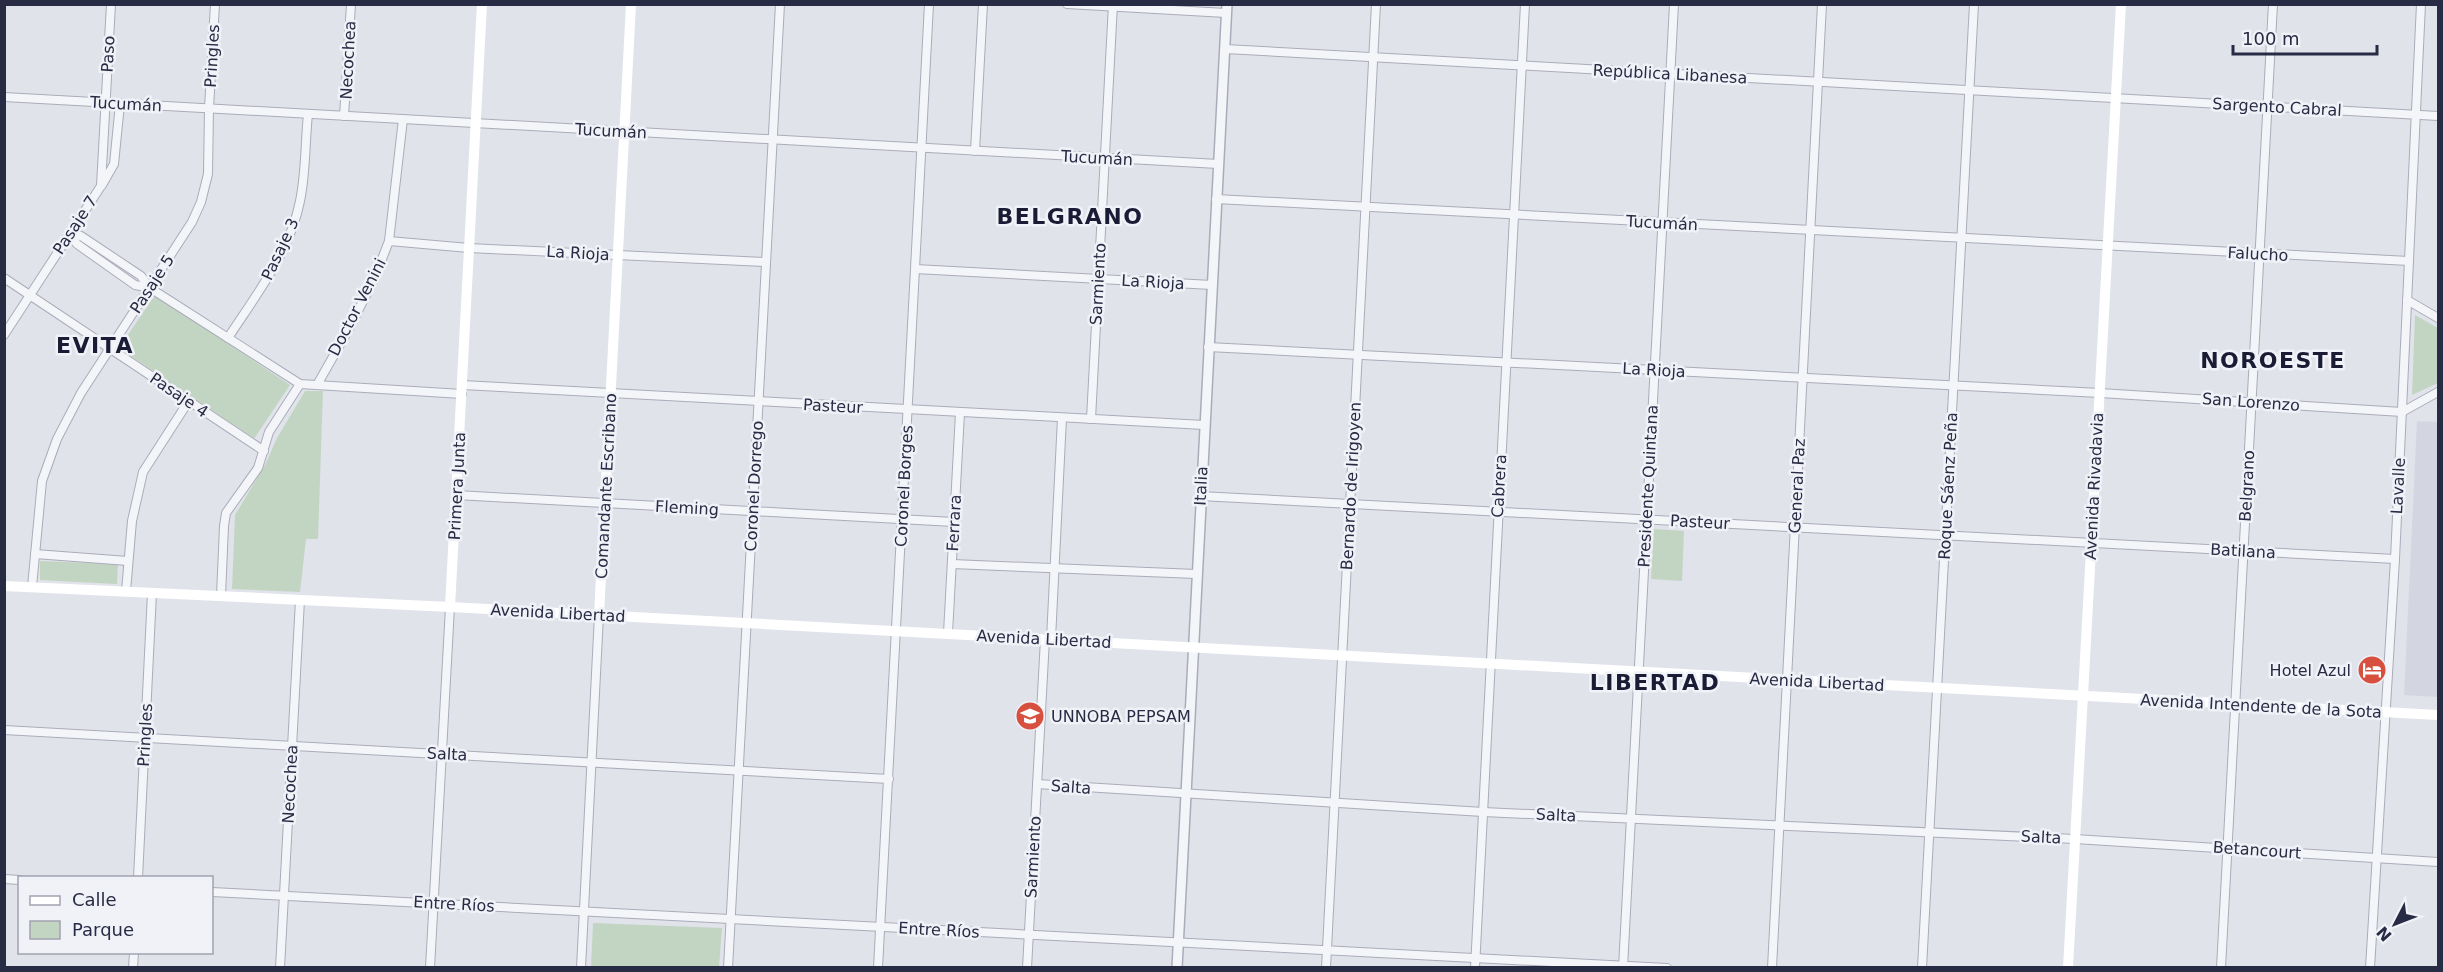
<svg xmlns="http://www.w3.org/2000/svg" width="2443" height="972" font-family="'DejaVu Sans',sans-serif">
  <style>
    .built { fill: #d3d5e0 }
    .green { fill: #c2d5c2 }
    .lines { fill: none; stroke-linecap: round; stroke-linejoin: round }
    .minor-casing { stroke: #aaacb9; stroke-width: 10 }
    .tertiary-casing { stroke: #aaacb9; stroke-width: 12 }
    .minor { stroke: #f4f5f9; stroke-width: 8 }
    .tertiary { stroke: #f4f5f9; stroke-width: 9 }
    .secondary { stroke: #fff; stroke-width: 10 }
    .labels { text-anchor: middle; dominant-baseline: central; stroke-width: 5; stroke-linejoin: round; paint-order: stroke }
    .street-label { font-size: 16px; fill: #282b44; stroke: #f1f2f8 }
    .poi-label { font-size: 16px; fill: #282b44; stroke: #f1f2f8; text-anchor: end }
    .district-label { font-size: 22px; font-weight: bold; letter-spacing: 1.5px; fill: #1a1c35; stroke: #f1f2f8 }
  </style>
  <rect width="100%" height="100%" fill="#e1e3eb"/>
  <polygon class="built" points="2417,421 2438,422 2438,697 2404,695"/>
  <g class="green">
    <polygon points="155,295 290,385 254,439 119,348"/>
    <polygon points="2415,315 2438,328 2438,383 2412,395"/>
    <polygon points="305,391 323,391 318,539 306,539 300,592 232,589 235,515 265,465 277,438"/>
    <polygon points="1654,529 1684,531 1682,581 1651,579"/>
    <polygon points="40,561 118,564 117,584 40,580"/>
    <polygon points="593,923 722,928 719,967 591,967"/>
  </g>
  <g class="lines">
    <g class="minor-casing">
      <g id="minor">
        <polyline points="1067,4 1226,13"/>
        <polyline points="1225,49 2438,116"/>
        <polyline points="4,97 1218,164"/>
        <polyline points="344,116 351,4"/>
        <polyline points="975,151 983,4"/>
        <polyline points="102,185 114,164 120,104"/>
        <polyline points="1216,199 2409,261"/>
        <polyline points="70,235 77,244 135,285 150,288 300,384 462,394"/>
        <polyline points="70,235 81,236 141,276 150,288"/>
        <polyline points="389,241 469,248 766,262"/>
        <polyline points="915,269 1212,285"/>
        <polyline points="4,278 264,451"/>
        <polyline points="2407,300 2438,318"/>
        <polyline points="4,335 101,186 111,4"/>
        <path d="M228 338C256 295 290 252 300 201 306 173 305 142 308 114"/>
        <polyline points="1208,347 2100,393 2402,412 2438,392"/>
        <polyline points="317,385 350,327 375,277 389,241 403,119"/>
        <polyline points="462,385 1204,425"/>
        <polyline points="1091,419 1113,4"/>
        <polyline points="456,495 954,522"/>
        <polyline points="1200,496 2395,559"/>
        <polyline points="35,554 128,561"/>
        <polyline points="952,564 1196,574"/>
        <polyline points="32,587 42,481 57,439 81,393 192,222 201,202 208,174 209,108 215,4"/>
        <polyline points="126,591 132,521 143,472 188,402"/>
        <polyline points="221,596 224,526 226,513 258,468 269,432 300,384"/>
        <polyline points="948,633 960,413"/>
        <polyline points="1051,639 1062,418"/>
        <polyline points="4,730 889,779"/>
        <polyline points="1037,784 1483,812 2075,839 2438,862"/>
        <polyline points="138,878 152,593"/>
        <polyline points="4,879 20,880"/>
        <polyline points="212,892 1667,968"/>
        <polyline points="133,968 134,952"/>
        <polyline points="280,968 300,600"/>
        <polyline points="430,968 450,607"/>
        <polyline points="581,968 599,615"/>
        <polyline points="728,968 780,4"/>
        <polyline points="878,968 929,4"/>
        <polyline points="1027,968 1045,639"/>
        <polyline points="1326,968 1376,4"/>
        <polyline points="1475,968 1525,4"/>
        <polyline points="1623,968 1674,4"/>
        <polyline points="1772,968 1822,4"/>
        <polyline points="1922,968 1974,4"/>
        <polyline points="2221,968 2273,4"/>
        <polyline points="2370,968 2395,559 2421,4"/>
      </g>
    </g>
    <g class="tertiary-casing">
      <polyline id="tertiary" points="1177,968 1227,4"/>
    </g>
    <use href="#minor" class="minor"/>
    <use href="#tertiary" class="tertiary"/>
    <g class="secondary">
      <polyline points="4,586 450,607 2438,715"/>
      <polyline points="450,607 482,4"/>
      <polyline points="599,615 631,4"/>
      <polyline points="2068,968 2121,4"/>
    </g>
  </g>
  <defs>
    <g id="hotel-disc" transform="scale(1.5)"><circle r="9.5" fill="#d7503f" stroke="#f1f2f8"/><path d="M-6-4.5h1.5V1H6V5H4.5V3h-9V5H-6ZM-4 0a1.8 1.8 0 1 1 3.6 0ZM.5 0V-2.5h3Q6-2.5 6 0Z" fill="#fff"/></g>
    <g id="university-disc" transform="scale(1.5)"><circle r="9.5" fill="#d7503f" stroke="#f1f2f8"/><path d="M0-5L7-2L0 1L-7-2ZM-4 1L0 2.5L4 1V4Q0 6-4 4Z" fill="#fff"/></g>
  </defs>
  <g fill-rule="evenodd">
    <use href="#hotel-disc" x="2372" y="670"/>
    <use href="#university-disc" x="1030" y="716"/>
  </g>
  <g class="labels">
    <g class="street-label">
      <text transform="translate(108 54) rotate(-87)">Paso</text>
      <text transform="translate(212 56) rotate(-87)">Pringles</text>
      <text transform="translate(348 60) rotate(-87)">Necochea</text>
      <text transform="translate(1670 74) rotate(3)">República Libanesa</text>
      <text transform="translate(126 104) rotate(3)">Tucumán</text>
      <text transform="translate(2277 107) rotate(3)">Sargento Cabral</text>
      <text transform="translate(611 131) rotate(3)">Tucumán</text>
      <text transform="translate(1097 158) rotate(3)">Tucumán</text>
      <text transform="translate(1662 223) rotate(3)">Tucumán</text>
      <text transform="translate(75 225) rotate(-57)">Pasaje 7</text>
      <text transform="translate(280 249) rotate(-65)">Pasaje 3</text>
      <text transform="translate(578 253) rotate(3)">La Rioja</text>
      <text transform="translate(2258 254) rotate(3)">Falucho</text>
      <text transform="translate(1153 282) rotate(3)">La Rioja</text>
      <text transform="translate(152 284) rotate(-57)">Pasaje 5</text>
      <text transform="translate(1098 284) rotate(-87)">Sarmiento</text>
      <text transform="translate(357 307) rotate(-63)">Doctor Venini</text>
      <text transform="translate(1654 370) rotate(3)">La Rioja</text>
      <text transform="translate(179 395) rotate(34)">Pasaje 4</text>
      <text transform="translate(2251 402) rotate(4)">San Lorenzo</text>
      <text transform="translate(833 406) rotate(3)">Pasteur</text>
      <text transform="translate(457 486) rotate(-87)">Primera Junta</text>
      <text transform="translate(606 486) rotate(-87)">Comandante Escribano</text>
      <text transform="translate(754 486) rotate(-87)">Coronel Dorrego</text>
      <text transform="translate(904 486) rotate(-87)">Coronel Borges</text>
      <text transform="translate(1201 486) rotate(-87)">Italia</text>
      <text transform="translate(1351 486) rotate(-87)">Bernardo de Irigoyen</text>
      <text transform="translate(1499 486) rotate(-87)">Cabrera</text>
      <text transform="translate(1648 486) rotate(-87)">Presidente Quintana</text>
      <text transform="translate(1797 486) rotate(-87)">General Paz</text>
      <text transform="translate(1948 486) rotate(-87)">Roque Sáenz Peña</text>
      <text transform="translate(2094 486) rotate(-87)">Avenida Rivadavia</text>
      <text transform="translate(2247 486) rotate(-87)">Belgrano</text>
      <text transform="translate(2398 486) rotate(-87)">Lavalle</text>
      <text transform="translate(687 508) rotate(3)">Fleming</text>
      <text transform="translate(1700 522) rotate(3)">Pasteur</text>
      <text transform="translate(954 523) rotate(-87)">Ferrara</text>
      <text transform="translate(2243 551) rotate(3)">Batilana</text>
      <text transform="translate(558 613) rotate(3)">Avenida Libertad</text>
      <text transform="translate(1044 639) rotate(3)">Avenida Libertad</text>
      <text transform="translate(1817 682) rotate(3)">Avenida Libertad</text>
      <text transform="translate(2261 706) rotate(3)">Avenida Intendente de la Sota</text>
      <text transform="translate(145 735) rotate(-87)">Pringles</text>
      <text transform="translate(447 754) rotate(3)">Salta</text>
      <text transform="translate(290 784) rotate(-87)">Necochea</text>
      <text transform="translate(1071 787) rotate(4)">Salta</text>
      <text transform="translate(1556 815) rotate(3)">Salta</text>
      <text transform="translate(2041 837) rotate(3)">Salta</text>
      <text transform="translate(2257 850) rotate(4)">Betancourt</text>
      <text transform="translate(1033 857) rotate(-87)">Sarmiento</text>
      <text transform="translate(454 904) rotate(3)">Entre Ríos</text>
      <text transform="translate(939 930) rotate(3)">Entre Ríos</text>
    </g>
    <g class="poi-label">
      <text x="2351" y="670">Hotel Azul</text>
      <text x="1051" y="716" text-anchor="start">UNNOBA PEPSAM</text>
    </g>
    <g class="district-label">
      <text x="1070" y="216">BELGRANO</text>
      <text x="95" y="345">EVITA</text>
      <text x="2273" y="360">NOROESTE</text>
      <text x="1655" y="682">LIBERTAD</text>
    </g>
  </g>
  <rect width="2443" height="972" fill="none" stroke="#282b44" stroke-width="12"/>
  <rect x="18" y="876" width="195" height="78" fill="#f1f2f8" stroke="#a1a2b0" stroke-width="1.5"/>
  <rect x="30" y="896" width="30" height="9" fill="#ffffff" stroke="#a1a2b0" stroke-width="1.5"/>
  <text x="72" y="906" font-size="18" fill="#282b44">Calle</text>
  <rect x="30" y="921" width="30" height="18" fill="#c2d5c2" stroke="#a1a2b0" stroke-width="1.5"/>
  <text x="72" y="936" font-size="18" fill="#282b44">Parque</text>
  <g transform="translate(2395 924) rotate(228)" stroke="#f1f2f8" stroke-width="4.5" paint-order="stroke">
  <path d="M0-4.5L10 22L0 15L-10 22Z" fill="#282b44"/>
  <text y="-9" font-size="16" font-weight="bold" text-anchor="middle" fill="#282b44">N</text>
  </g>
  <path d="M2233 45v9h144v-9" fill="none" stroke="#282b44" stroke-width="3"/>
  <text x="2242" y="45" font-size="18" fill="#282b44" stroke="#f1f2f8" stroke-width="4.5" paint-order="stroke">100 m</text>
</svg>
